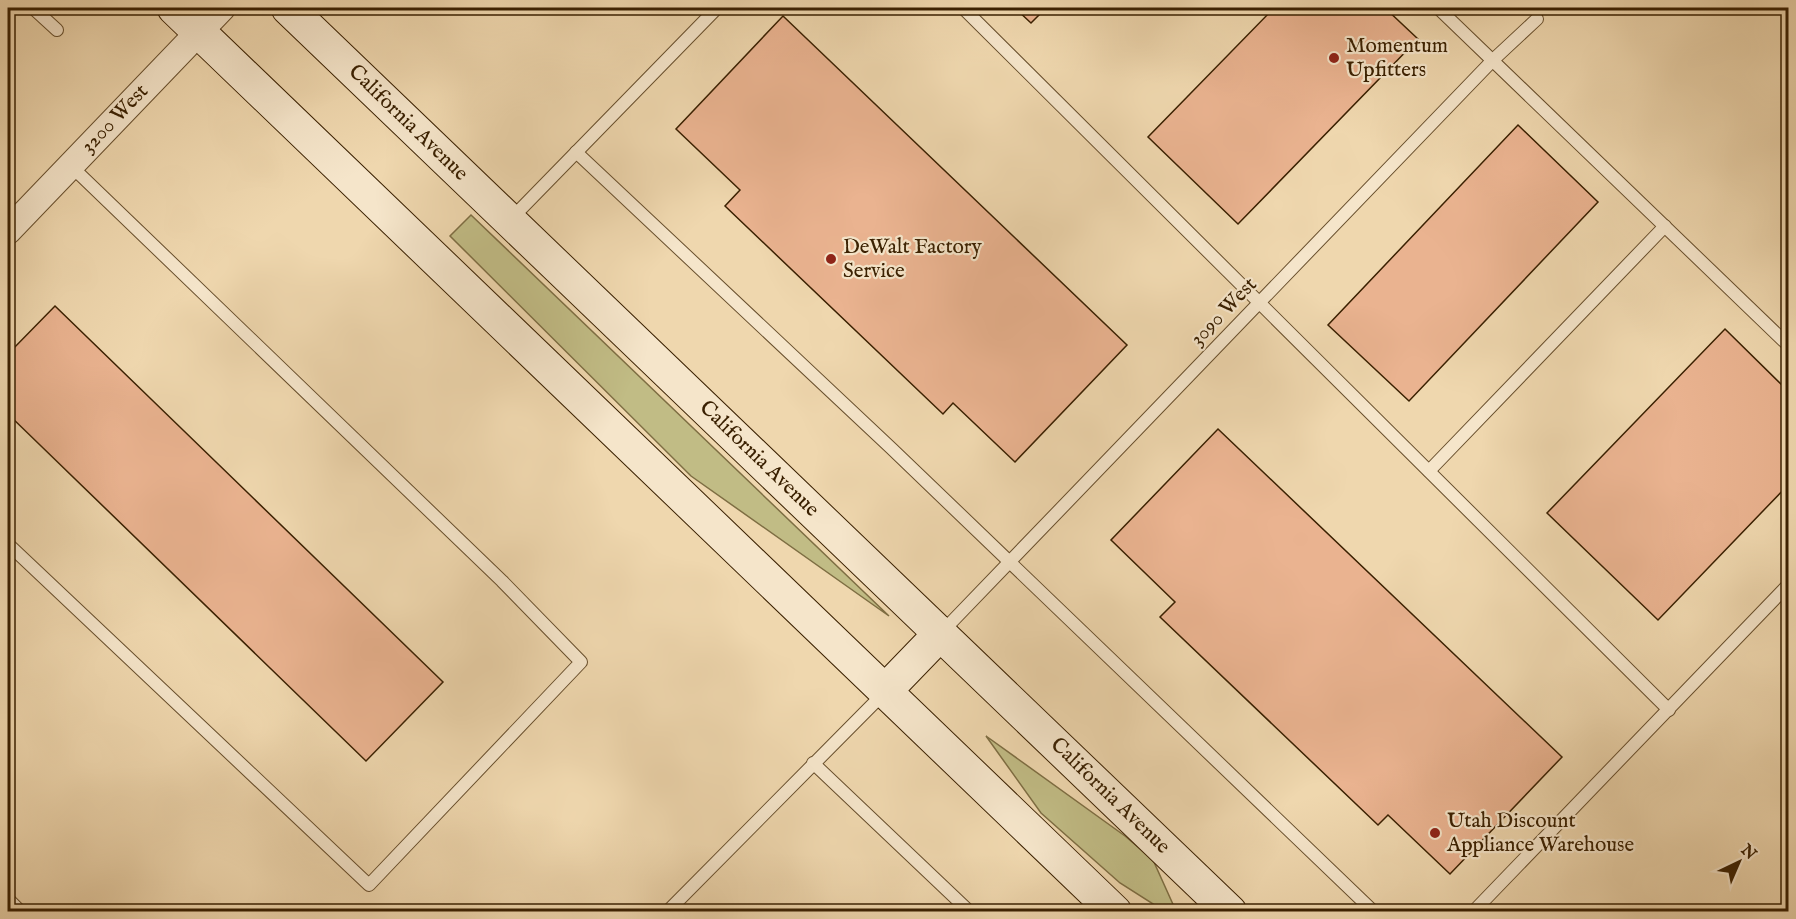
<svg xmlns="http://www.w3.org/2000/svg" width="1796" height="919" font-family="'IM FELL English',serif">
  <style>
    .green { fill: #c1bc85; stroke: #7e6e43; stroke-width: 1.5 }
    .building { fill: #eab390; stroke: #3a2001; stroke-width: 1.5 }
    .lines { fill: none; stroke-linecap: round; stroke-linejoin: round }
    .lane-casing { stroke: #674e2c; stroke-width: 14 }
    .street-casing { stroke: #674e2c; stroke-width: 28 }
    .secondary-casing { stroke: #3a2001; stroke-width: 35 }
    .lane { stroke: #f5e5ca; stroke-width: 12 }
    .street { stroke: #f5e5ca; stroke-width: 26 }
    .secondary { stroke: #f5e5ca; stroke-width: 33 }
    .poi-dot { fill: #8f2418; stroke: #f5e5ca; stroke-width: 2 }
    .labels { text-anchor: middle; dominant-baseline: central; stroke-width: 4.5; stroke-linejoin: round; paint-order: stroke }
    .poi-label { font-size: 21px; fill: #3a2001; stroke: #f5e5ca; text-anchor: start }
    .street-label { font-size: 21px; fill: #3a2001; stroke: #f5e5ca }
  </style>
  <rect width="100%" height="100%" fill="#efd7ae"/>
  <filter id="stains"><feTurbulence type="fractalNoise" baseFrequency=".00333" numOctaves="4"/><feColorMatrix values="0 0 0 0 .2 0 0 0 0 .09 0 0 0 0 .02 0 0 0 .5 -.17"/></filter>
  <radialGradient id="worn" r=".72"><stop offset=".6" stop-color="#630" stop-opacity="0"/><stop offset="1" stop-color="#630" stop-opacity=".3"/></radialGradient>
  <g class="green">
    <polygon points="471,215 889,616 691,476 450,236"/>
    <polygon points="986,736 1125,836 1153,860 1176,911 1164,911 1120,883 1041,813"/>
  </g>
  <g class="building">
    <polygon points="1015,8 1046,8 1031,23"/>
    <polygon points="1274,8 1385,8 1418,39 1238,224 1148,137"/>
    <polygon points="783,16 1127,345 1015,462 953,403 943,414 725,206 740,190 676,129"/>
    <polygon points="1518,125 1598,202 1409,401 1328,325"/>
    <polygon points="55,306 443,682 366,761 8,414 8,354"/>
    <polygon points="1725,329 1788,391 1788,485 1658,620 1547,513"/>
    <polygon points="1218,429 1562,757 1450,874 1388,815 1378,825 1160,617 1175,602 1111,540"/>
  </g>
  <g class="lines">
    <g class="lane-casing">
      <g id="lane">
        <polyline points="33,8 57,30"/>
        <polyline points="963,8 1669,710"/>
        <polyline points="1438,8 1788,345"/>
        <polyline points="576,152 891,448 1374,912"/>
        <polyline points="511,219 717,8"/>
        <polyline points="1429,471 1665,226"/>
        <polyline points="8,544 369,885 581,662 502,581 70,165"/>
        <polyline points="942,632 1493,60 1537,19"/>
        <polyline points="813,763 970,912"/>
        <polyline points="8,899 21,912"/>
        <polyline points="667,912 885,692"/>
        <polyline points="1473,912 1788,585"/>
      </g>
    </g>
    <g class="street-casing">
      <polyline id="street" points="8,231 222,8"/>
    </g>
    <g class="secondary-casing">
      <g id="secondary">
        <polyline points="174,8 1115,912"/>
        <polyline points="288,8 1230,912"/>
        <polyline points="885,691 941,633"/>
      </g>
    </g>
    <use href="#lane" class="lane"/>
    <use href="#street" class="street"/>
    <use href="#secondary" class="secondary"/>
  </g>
  <g class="poi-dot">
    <circle cx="1334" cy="58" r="6"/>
    <circle cx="831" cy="259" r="6"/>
    <circle cx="1435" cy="833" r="6"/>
  </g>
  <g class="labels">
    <g class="poi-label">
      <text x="1346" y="46">Momentum<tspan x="1346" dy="24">Upfitters</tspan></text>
      <text x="843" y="247">DeWalt Factory<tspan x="843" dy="24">Service</tspan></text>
      <text x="1447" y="821">Utah Discount<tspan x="1447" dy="24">Appliance Warehouse</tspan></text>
    </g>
    <g class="street-label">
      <text transform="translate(115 119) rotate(-46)">3200 West</text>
      <text transform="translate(408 123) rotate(44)">California Avenue</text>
      <text transform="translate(1224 312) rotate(-46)">3090 West</text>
      <text transform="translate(759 459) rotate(44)">California Avenue</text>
      <text transform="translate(1110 796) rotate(44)">California Avenue</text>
    </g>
  </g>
  <rect width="1796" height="919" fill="none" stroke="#efd7ae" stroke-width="30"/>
  <rect x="9" y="9" width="1778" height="901" fill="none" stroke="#3a2001" stroke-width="3"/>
  <rect x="15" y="15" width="1766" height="889" fill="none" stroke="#3a2001" stroke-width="1.5"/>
  <g transform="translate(1739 862) rotate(44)" stroke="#f5e5ca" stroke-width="4.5" paint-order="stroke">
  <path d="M0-4.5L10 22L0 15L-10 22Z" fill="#3a2001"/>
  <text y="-9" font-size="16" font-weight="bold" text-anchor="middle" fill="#3a2001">N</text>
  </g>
  <rect width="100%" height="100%" filter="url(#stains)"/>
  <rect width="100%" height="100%" fill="url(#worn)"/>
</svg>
